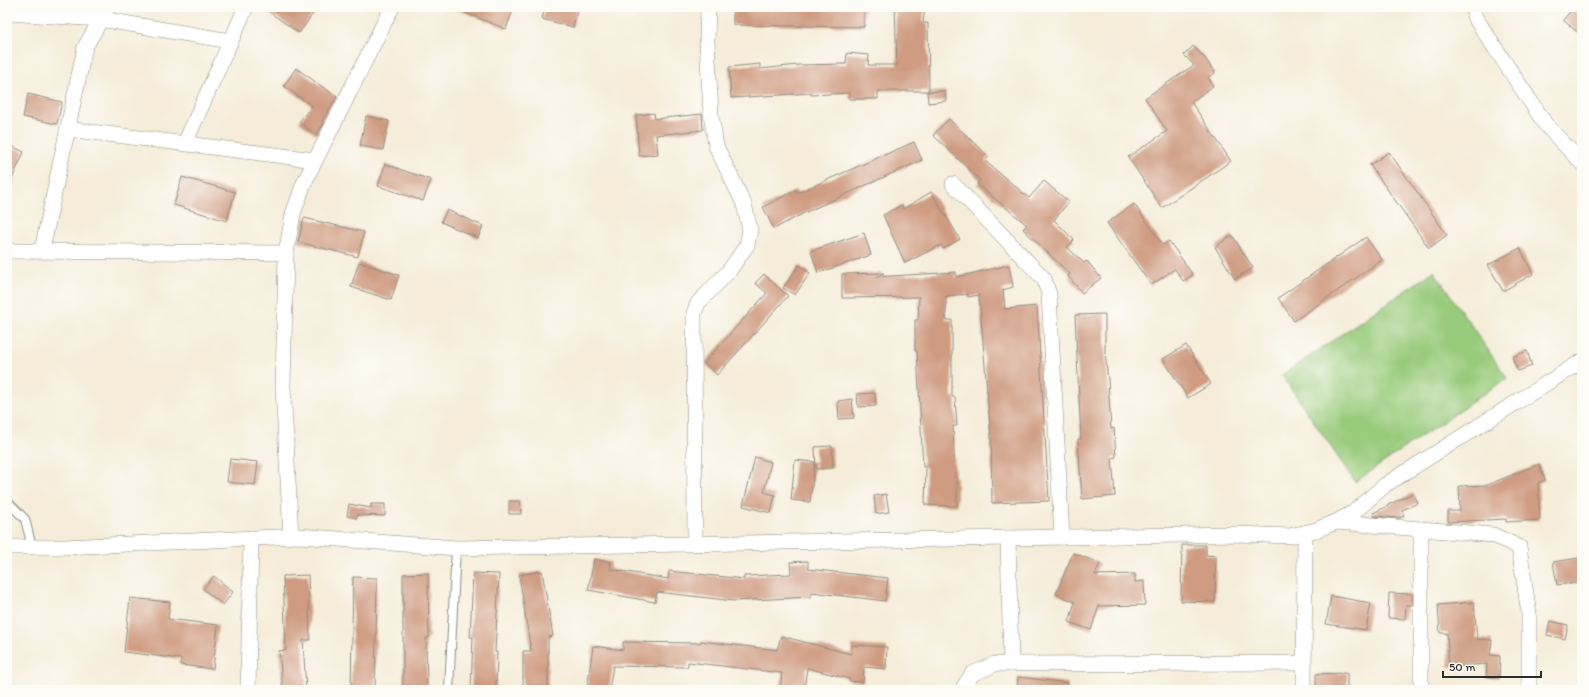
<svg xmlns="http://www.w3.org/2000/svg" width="1589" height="697" font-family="Itim,sans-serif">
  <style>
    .green { fill: #99cb7b; stroke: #627b53 }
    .building { fill: #cf9b81 }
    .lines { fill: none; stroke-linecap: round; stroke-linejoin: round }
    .service-casing { stroke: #908c82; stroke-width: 10 }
    .minor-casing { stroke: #908c82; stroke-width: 16 }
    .service { stroke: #fff; stroke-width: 8 }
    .minor { stroke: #fff; stroke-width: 15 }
  </style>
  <rect width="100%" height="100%" fill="#fdfcf7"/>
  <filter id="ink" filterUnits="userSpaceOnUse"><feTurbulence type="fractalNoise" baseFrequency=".025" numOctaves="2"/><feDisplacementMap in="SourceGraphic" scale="8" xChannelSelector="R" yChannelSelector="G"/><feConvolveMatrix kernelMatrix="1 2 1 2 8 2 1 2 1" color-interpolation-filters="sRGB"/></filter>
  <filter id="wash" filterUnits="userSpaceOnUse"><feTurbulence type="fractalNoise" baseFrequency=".012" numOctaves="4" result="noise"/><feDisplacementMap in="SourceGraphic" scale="16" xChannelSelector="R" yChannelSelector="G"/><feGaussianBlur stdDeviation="0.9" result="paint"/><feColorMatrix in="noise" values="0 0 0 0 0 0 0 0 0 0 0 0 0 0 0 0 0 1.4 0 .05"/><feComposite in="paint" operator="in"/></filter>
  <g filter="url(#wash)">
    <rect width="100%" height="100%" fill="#f5edd9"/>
    <polygon class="green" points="1434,271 1507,378 1355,482 1282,375"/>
    <g id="blocks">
      <g class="building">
        <polygon points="262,7 309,7 315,11 299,33"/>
        <polygon points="451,7 514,7 506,29"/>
        <polygon points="545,7 578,7 573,27 542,19"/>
        <polygon points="733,7 864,7 864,27 733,25"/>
        <polygon points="895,7 925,7 923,23 928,23 929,91 878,91 878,99 849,99 849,93 811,95 811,93 731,98 729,67 760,64 760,69 798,65 846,64 847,53 869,55 868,65 897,65"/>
        <polygon points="1574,7 1582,7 1582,36 1563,20"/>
        <polygon points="1193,46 1204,57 1215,73 1208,77 1213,86 1191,102 1231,161 1162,208 1128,157 1167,131 1145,98 1194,65 1184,55"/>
        <polygon points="296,68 337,97 322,121 324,123 316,135 299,122 312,106 284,86"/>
        <polygon points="945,91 946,101 928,103 927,92"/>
        <polygon points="28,94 62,102 57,124 23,117"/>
        <polygon points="654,113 655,119 702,114 703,130 656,135 658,154 639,156 636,115"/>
        <polygon points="366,116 389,121 383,150 360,146"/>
        <polygon points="949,119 989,157 985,161 1029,198 1044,181 1069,202 1054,220 1074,240 1067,247 1084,263 1087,261 1101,278 1082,293 1068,276 1070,274 1023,229 1027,225 977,184 980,180 933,135"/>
        <polygon points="914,142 922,160 804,213 774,229 763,207 796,190 797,193"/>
        <polygon points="7,144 24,152 7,190"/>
        <polygon points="1389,152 1447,235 1429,248 1370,165"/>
        <polygon points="385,164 431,180 423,201 378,186"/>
        <polygon points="182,177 235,192 227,221 174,205"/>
        <polygon points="931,192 960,239 943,249 941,245 905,263 883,215 902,205 903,209"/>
        <polygon points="1134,204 1163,245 1169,241 1193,275 1183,281 1175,269 1151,285 1107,223"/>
        <polygon points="447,210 483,226 478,238 441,222"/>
        <polygon points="304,218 364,232 358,257 298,242"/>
        <polygon points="864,233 871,255 818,273 811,251"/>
        <polygon points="1232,235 1253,268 1235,279 1215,247"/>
        <polygon points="1366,237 1382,260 1294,321 1278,298"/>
        <polygon points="1520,248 1533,274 1503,291 1488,265"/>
        <polygon points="359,262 399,275 391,300 351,287"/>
        <polygon points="799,265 810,273 795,295 783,288"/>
        <polygon points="1009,265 1013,287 1003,290 1005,309 1037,306 1049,501 992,503 991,437 979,295 968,297 968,294 946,296 946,320 952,320 952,397 955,397 957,426 953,426 955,477 957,477 957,506 925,505 926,467 923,467 917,351 915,351 915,320 918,320 919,297 842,298 842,274 884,273 876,277 956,272 956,277"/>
        <polygon points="764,274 788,296 717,375 704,363 767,293 755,283"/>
        <polygon points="1105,314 1105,352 1108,380 1111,429 1114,428 1116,457 1112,458 1115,496 1082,499 1078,439 1081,439 1075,315"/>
        <polygon points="1186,345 1211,384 1188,398 1163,359"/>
        <polygon points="1527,351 1532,366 1518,371 1512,357"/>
        <polygon points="875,393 876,406 858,407 857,394"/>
        <polygon points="852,399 854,418 839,419 838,401"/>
        <polygon points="832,446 833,468 816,469 815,447"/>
        <polygon points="755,457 771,462 764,492 775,495 771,513 743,506"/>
        <polygon points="230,459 258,462 255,485 227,482"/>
        <polygon points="795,460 815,462 810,502 791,500"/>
        <polygon points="1539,464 1545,480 1538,483 1540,520 1506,522 1506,519 1448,522 1448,511 1460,511 1459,486 1487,485"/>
        <polygon points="1413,493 1418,503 1402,510 1404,516 1399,518 1374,516 1373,513 1388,506 1388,505"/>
        <polygon points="886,494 889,512 876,514 874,496"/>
        <polygon points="509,501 520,501 521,514 509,514"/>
        <polygon points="349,504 371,508 371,504 385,504 385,516 357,515 357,518 347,516"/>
        <polygon points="1182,545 1206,545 1206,555 1216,556 1215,602 1181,601"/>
        <polygon points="1073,553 1100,563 1095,575 1135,574 1135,582 1144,581 1145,605 1099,606 1091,630 1069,622 1075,602 1056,594"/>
        <polygon points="1579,558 1582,582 1557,585 1553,562"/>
        <polygon points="594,559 611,562 610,569 668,579 669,571 744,579 744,576 791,574 790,562 808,561 808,569 888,578 885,601 811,592 811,597 734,601 657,592 655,602 588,590"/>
        <polygon points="542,571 553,636 548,637 548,690 523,690 523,651 531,651 519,575"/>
        <polygon points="428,573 429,638 426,638 427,690 403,690 403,574"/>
        <polygon points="473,573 499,574 495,652 497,652 496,690 471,690 473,637 470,637"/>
        <polygon points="308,575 310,640 303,640 306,690 283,690 279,651 286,650 283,576"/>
        <polygon points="214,576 233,592 223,605 203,589"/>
        <polygon points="353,577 377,578 375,690 351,690"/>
        <polygon points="1389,593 1412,594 1412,605 1406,605 1405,619 1388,618"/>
        <polygon points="1331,596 1371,603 1366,630 1326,624"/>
        <polygon points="130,598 170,602 168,619 218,625 213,669 180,665 181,659 124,652"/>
        <polygon points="1474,602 1477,639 1492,640 1490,655 1500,656 1499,678 1486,677 1487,664 1449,667 1447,633 1440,633 1438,605"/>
        <polygon points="1550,621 1568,625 1565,639 1547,635"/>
        <polygon points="781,636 851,654 852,645 887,647 886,669 864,667 863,682 849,681 850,679 807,668 804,690 780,690 782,673 688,662 688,667 613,666 609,690 587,690 593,646 623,650 623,642 700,643 701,641 777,650"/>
        <polygon points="1347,673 1347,688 1316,689 1316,674"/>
        <polygon points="1018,677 1068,683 1067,690 1017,690"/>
      </g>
    </g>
  </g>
  <g filter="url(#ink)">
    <use href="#blocks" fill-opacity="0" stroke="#908c82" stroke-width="1"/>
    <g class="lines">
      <g class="service-casing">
        <g id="service">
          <polyline points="7,501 25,519 32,547"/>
          <polyline points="449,690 456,548"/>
        </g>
      </g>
      <g class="minor-casing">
        <g id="minor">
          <polyline points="1474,7 1474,16 1546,125 1582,163"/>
          <polyline points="7,13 100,19 230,41"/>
          <polyline points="67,129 315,160"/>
          <polyline points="185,143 246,7"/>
          <polyline points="953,184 1044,279 1049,294 1062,537"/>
          <polyline points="42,250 85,47 108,7"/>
          <polyline points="7,251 286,253"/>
          <polyline points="1336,522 1493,535 1519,547 1529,614 1529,690"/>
          <polyline points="291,536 283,387 286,253 293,214 304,183 392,7"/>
          <polyline points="1008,538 1011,664"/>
          <polyline points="695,543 694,313 698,303 729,271 747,245 750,230 744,204 716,146 711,114 707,41 708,7"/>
          <polyline points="7,547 64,547 299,536 456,548 1237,534 1290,536 1316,530 1336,522 1354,512 1385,485 1582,361"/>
          <polyline points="248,690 251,538"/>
          <polyline points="962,690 972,674 995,664 1304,663"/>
          <polyline points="1304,690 1305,533"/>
          <polyline points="1421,690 1421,529"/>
        </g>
      </g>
      <use href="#service" class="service"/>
      <use href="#minor" class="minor"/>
    </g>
  </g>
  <rect width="1589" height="697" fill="none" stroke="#fdfcf7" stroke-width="24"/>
  <path d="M1443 671v6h98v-6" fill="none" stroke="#2b2b2b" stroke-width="2"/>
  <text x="1449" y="671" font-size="12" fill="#2b2b2b" stroke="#fdfcf7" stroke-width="3" paint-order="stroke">50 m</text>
</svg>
